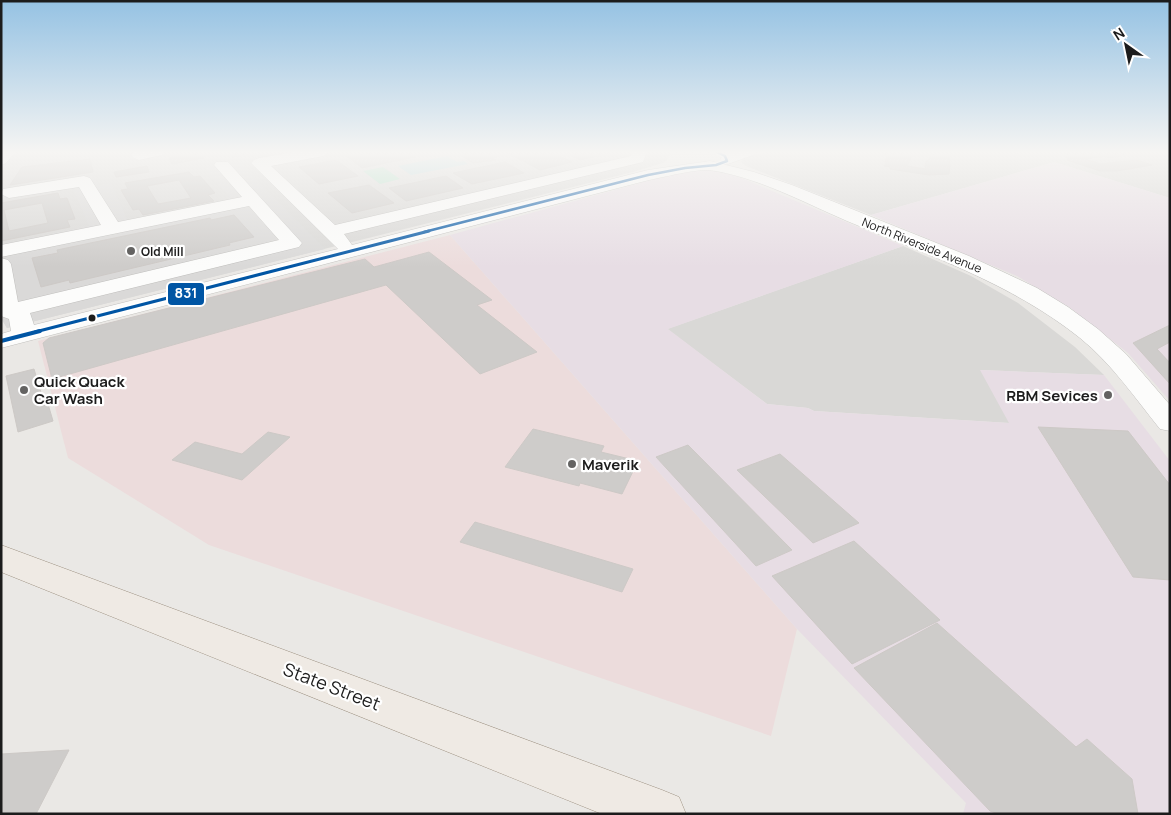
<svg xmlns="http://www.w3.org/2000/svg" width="1171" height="815" font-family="Manrope,sans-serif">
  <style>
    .residential { fill: #d9d8d6 }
    .commercial { fill: #ecdcdc }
    .industrial { fill: #e7dde4 }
    .pitch { fill: #b2dfc7 }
    .parking { fill: #dad9d8 }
    .water { fill: #bad8db }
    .building { fill: #ceccca; stroke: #cdc9c6; fill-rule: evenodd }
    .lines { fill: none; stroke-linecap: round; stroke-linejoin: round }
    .minor-casing { stroke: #c0bfbd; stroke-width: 1 }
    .major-casing { stroke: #9e9283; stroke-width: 1 }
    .minor { fill: #fcfcfb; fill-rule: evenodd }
    .major { fill: #efeae4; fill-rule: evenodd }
    .bus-1-far2-casing { stroke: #fff; stroke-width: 5 }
    .bus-1-far1-casing { stroke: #fff; stroke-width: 6 }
    .bus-1-casing { stroke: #fff; stroke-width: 8 }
    .bus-1-far2 { stroke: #0055a4; stroke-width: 2.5 }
    .bus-1-far1 { stroke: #0055a4; stroke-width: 3 }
    .bus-1 { stroke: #0055a4; stroke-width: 4 }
    .poi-dot { fill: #646362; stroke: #fff; stroke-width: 2 }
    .bus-dot { fill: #1c1c1c; stroke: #fff; stroke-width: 2 }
    .labels { text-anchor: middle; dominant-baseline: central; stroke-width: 4.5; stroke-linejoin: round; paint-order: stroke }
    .far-street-label { font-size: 12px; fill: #1c1c1c; stroke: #fff }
    .far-poi-label { font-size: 12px; font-weight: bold; fill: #1c1c1c; stroke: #fff; text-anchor: start }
    .poi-label { font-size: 15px; font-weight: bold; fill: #1c1c1c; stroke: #fff; text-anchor: start }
    .near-street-label { font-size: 18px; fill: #1c1c1c; stroke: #fff }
    .line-badge { stroke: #fff; stroke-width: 2 }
    .badge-label { font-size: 14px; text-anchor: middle; font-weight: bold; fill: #fff }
  </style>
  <rect width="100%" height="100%" fill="#eae8e5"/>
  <g class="residential">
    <polygon points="1,152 669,152 670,154 667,160 663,163 633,172 7,328 1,318"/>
    <polygon points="766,152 1170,152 1170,198 1054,162 871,215 746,166 741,162 744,158"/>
    <polygon points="903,246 971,276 1018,303 1075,347 1104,375 981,370 1010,423 814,411 808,408 767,404 667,329"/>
  </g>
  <polygon class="commercial" points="450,235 797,629 771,736 209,545 68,458 38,341"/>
  <g class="industrial">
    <polygon points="1054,162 1170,198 1170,401 1128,353 1069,307 1017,276 871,215"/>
    <polygon points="708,169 732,174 903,246 668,329 767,404 808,408 814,411 1009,423 980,370 1104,375 1170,461 1170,814 963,814 966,803 797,629 450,235 684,171"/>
  </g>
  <polygon class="pitch" points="383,167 400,179 380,184 363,171"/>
  <polygon class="parking" points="238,162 325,249 7,328 1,318 1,244 89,226 72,186 1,198 1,192 15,190 16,187 92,176 99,185 111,183 128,221 231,199 204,167"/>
  <polygon class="water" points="447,156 457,162 464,161 468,164 411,175 398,166"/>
  <g class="building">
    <polygon points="228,152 249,152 251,154 232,157"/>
    <polygon points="374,152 408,152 415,157 362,168 348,157"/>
    <polygon points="464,152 487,152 497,157 493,158 496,160 473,163 458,154"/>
    <polygon points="519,152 551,152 572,162 540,170 510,154"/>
    <polygon points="564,152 609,152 611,153 580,160"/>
    <polygon points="884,152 905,152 905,155 912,156 907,166 926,169 925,167 926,161 930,159 930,154 949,157 950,166 949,174 929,175 890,169 890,167 884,166 887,162 885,162 887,156 889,155 884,154"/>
    <polygon points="1135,152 1110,158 1105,156 1086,159 1100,164 1137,160 1152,165 1117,171 1100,171 1067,160 1070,159 1061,155 1068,155 1063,153 1067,152"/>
    <polygon points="200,153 204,158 172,164 169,158"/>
    <polygon points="90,159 93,172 10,185 22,167"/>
    <polygon points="336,160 358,176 319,184 299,167"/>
    <polygon points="505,162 524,173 472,184 453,173"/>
    <polygon points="147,166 149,172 116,177 114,172"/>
    <path d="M189 172 194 177 200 176 215 193 208 195 214 201 143 215 139 209 133 210 121 190 128 189 125 183ZM179 180 191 198 158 204 147 186Z"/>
    <polygon points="446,176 463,188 406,201 389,188"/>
    <polygon points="369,185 394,203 352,213 328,193"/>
    <path d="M58 193 60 199 67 198 75 219 67 220 70 227 1 241V203ZM42 203 48 223 9 231 4 210Z"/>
    <polygon points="234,215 254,237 229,243 230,245 70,283 69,280 41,287 32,258 58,253 57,250 210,218 211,220"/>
    <polygon points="429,252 492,300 477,305 537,352 480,374 386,285 52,379 43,343 49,338 365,259 374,267"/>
    <polygon points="1170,325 1170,342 1157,349 1170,363 1170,384 1133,343"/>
    <polygon points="34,369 44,403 40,404 41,406 48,404 53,421 18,432 6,376"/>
    <polygon points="1038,427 1128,431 1170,485 1170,580 1133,577"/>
    <polygon points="533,429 604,446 601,452 638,461 622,494 580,483 579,486 505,467"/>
    <polygon points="268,432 290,437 242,480 172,460 195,442 242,454"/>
    <polygon points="688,445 792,550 756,566 656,457"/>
    <polygon points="780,454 859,523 813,543 737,470"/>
    <polygon points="475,522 633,569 622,592 460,542"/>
    <polygon points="854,541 940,620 852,664 772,576"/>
    <polygon points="937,623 1076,747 1087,739 1132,779 1138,814 999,814 990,811 854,668"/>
    <polygon points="69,750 36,814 1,814 1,754"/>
  </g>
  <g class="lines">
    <g class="minor-casing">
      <g id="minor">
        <polygon points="1,152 15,152 6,163 1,165"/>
        <polygon points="133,152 164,152 162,155 139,160 134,158 131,155"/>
        <path d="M294 152H330L323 156 271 166 335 225 631 156 632 152H647L643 162 344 234 352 245 648 170 710 161 754 172 792 185 969 256 1037 288 1068 307 1098 329 1126 354 1170 405V431L1160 429C1135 398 1112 364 1080 338 1011 283 928 255 847 221 805 203 755 176 709 170 695 169 664 177 649 180L1 348V334L11 331 9 319 1 316V258L8 260 11 264 18 302 279 240 249 206 1 257V245L101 225 79 187 9 198 1 194 3 189 84 176 90 178 118 222 242 197 214 165 216 162H228L302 243 299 247 30 313 34 325 338 249 251 163 254 160 259 158Z"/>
        <polygon points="732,152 755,152 753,155 728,164 723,162 720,159 723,156"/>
      </g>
    </g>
    <g class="major-casing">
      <polygon id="major" points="1,545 662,790 679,797 686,814 602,814 1,572"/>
    </g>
    <use href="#minor" class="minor"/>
    <use href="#major" class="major"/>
    <g class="bus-1-far2-casing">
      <polyline id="bus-1-far2" points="424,232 648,175 685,168 716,165 727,161 725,156 717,152"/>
    </g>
    <g class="bus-1-far1-casing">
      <polyline id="bus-1-far1" points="35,332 429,231"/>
    </g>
    <g class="bus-1-casing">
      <polyline id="bus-1" points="1,341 40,331"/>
    </g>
    <use href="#bus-1-far2" class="bus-1-far2"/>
    <use href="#bus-1-far1" class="bus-1-far1"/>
    <use href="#bus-1" class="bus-1"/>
  </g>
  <linearGradient id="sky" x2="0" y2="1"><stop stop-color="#95c2e3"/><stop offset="0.57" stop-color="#f6f5f3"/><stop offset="1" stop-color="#f6f5f3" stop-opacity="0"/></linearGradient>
  <rect width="1171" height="267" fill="url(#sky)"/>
  <g class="poi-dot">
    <circle cx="131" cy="251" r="5"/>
    <circle cx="24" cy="390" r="5"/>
    <circle cx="1108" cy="395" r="5"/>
    <circle cx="572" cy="464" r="5"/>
  </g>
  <circle class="bus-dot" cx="92" cy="318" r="4.5"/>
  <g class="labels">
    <g class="far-street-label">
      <text transform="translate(922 245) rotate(22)">North Riverside Avenue</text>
    </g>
    <g class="far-poi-label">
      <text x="141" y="251">Old Mill</text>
    </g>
    <g class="poi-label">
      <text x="34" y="381">Quick Quack<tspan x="34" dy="17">Car Wash</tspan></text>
      <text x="1098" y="395" text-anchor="end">RBM Sevices</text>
      <text x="582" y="464">Maverik</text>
    </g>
    <g class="near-street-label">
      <text transform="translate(332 686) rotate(21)">State Street</text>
    </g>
  </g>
  <rect class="line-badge" x="167" y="282" width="38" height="24" rx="5" fill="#0055a4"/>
  <g class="badge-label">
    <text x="186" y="298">831</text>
  </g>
  <rect width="1171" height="815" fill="none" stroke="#1c1c1c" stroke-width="5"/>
  <g transform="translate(1126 45) rotate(327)" stroke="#ffffff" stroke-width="4" paint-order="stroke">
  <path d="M0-4L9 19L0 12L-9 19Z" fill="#1c1c1c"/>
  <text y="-8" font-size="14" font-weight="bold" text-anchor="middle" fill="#1c1c1c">N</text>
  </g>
</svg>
